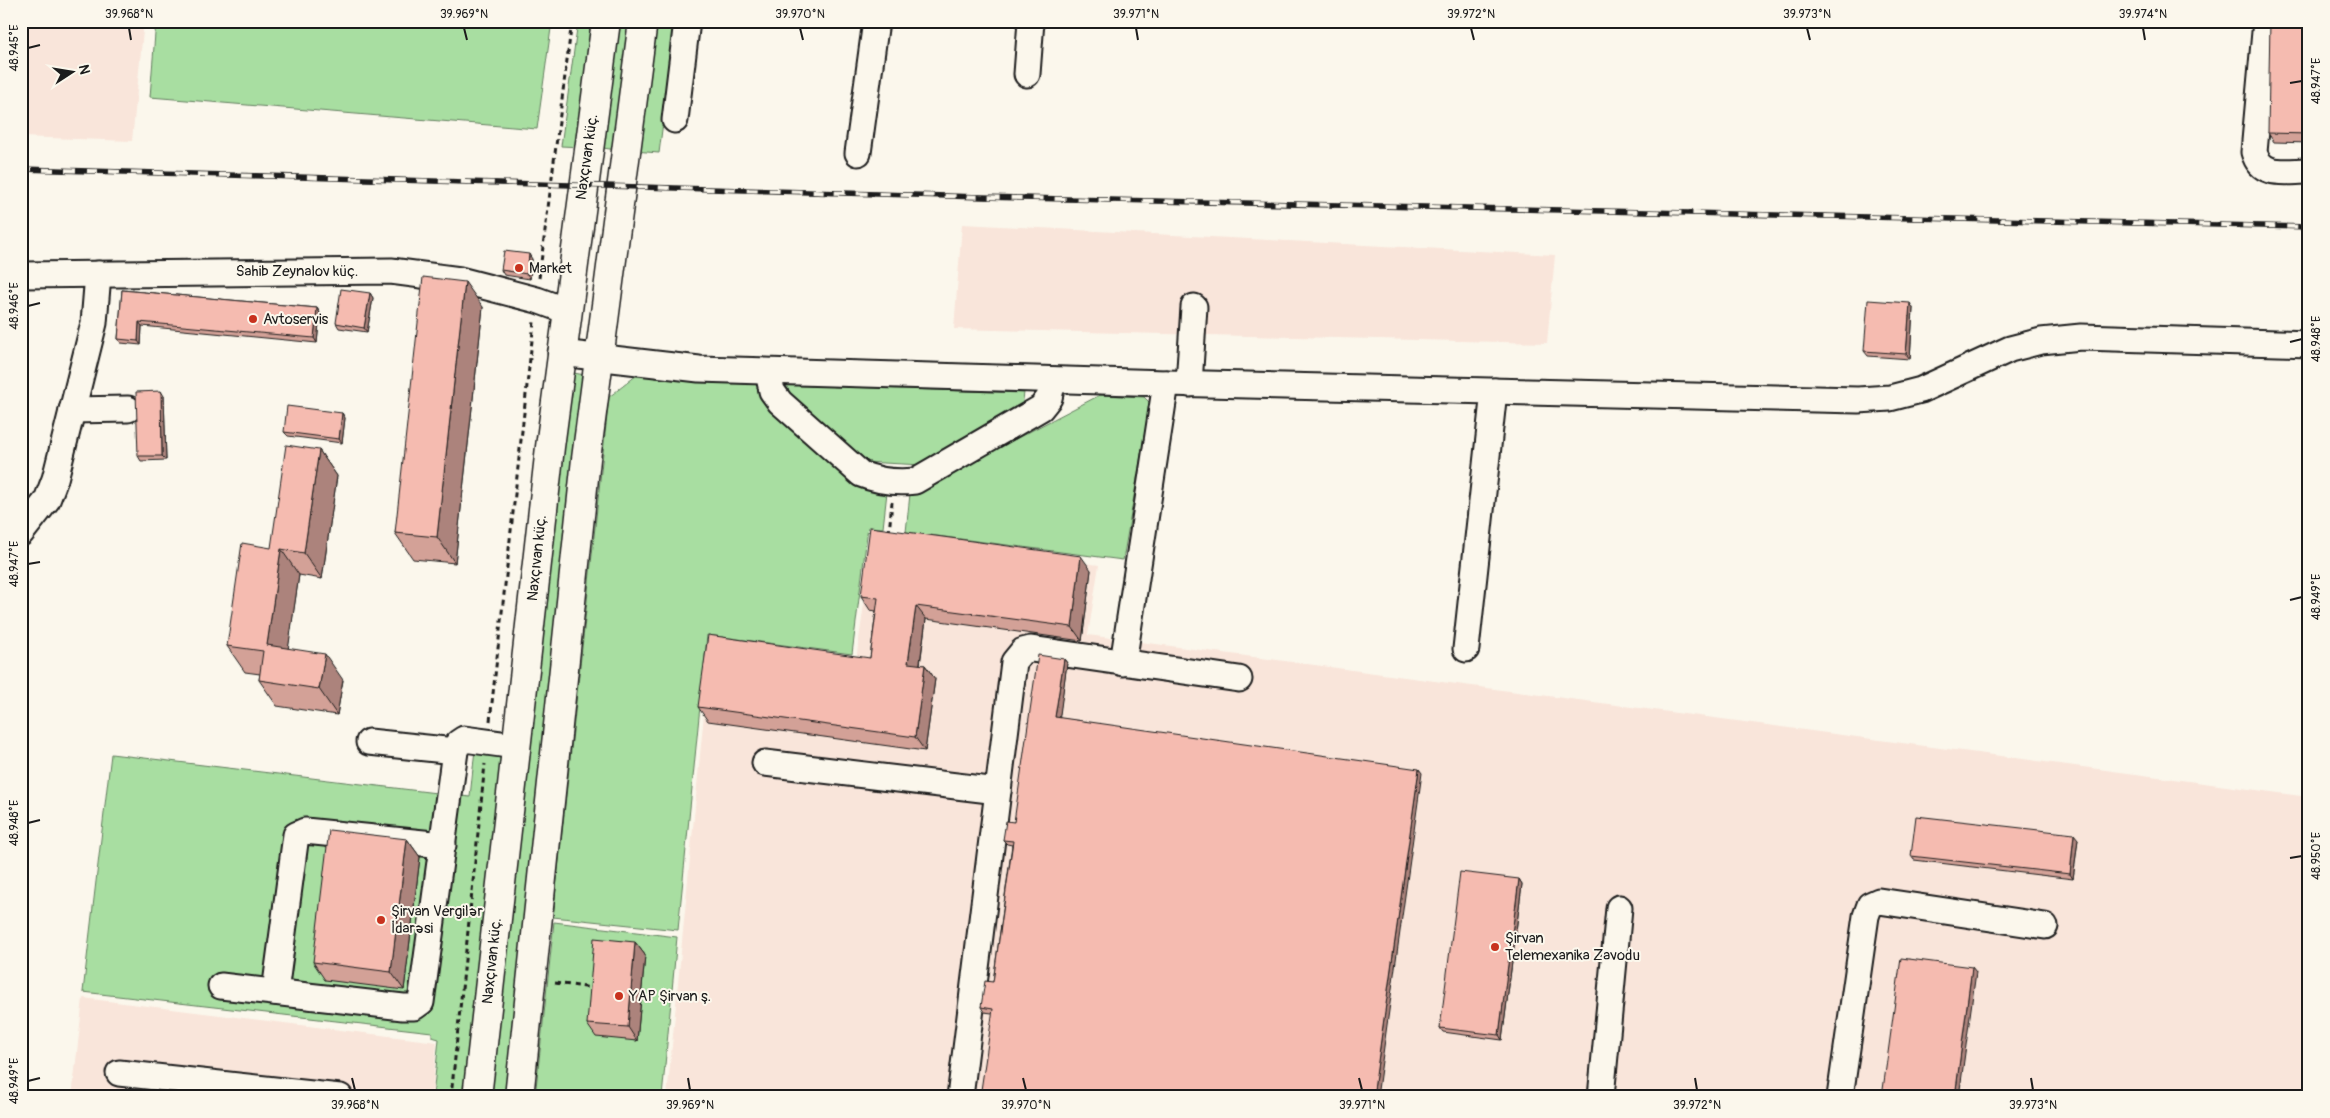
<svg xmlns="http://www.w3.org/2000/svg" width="2330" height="1118" font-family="Pangolin,sans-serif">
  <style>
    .built { fill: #f9e5da }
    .green { fill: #a8dea1; stroke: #627d5e }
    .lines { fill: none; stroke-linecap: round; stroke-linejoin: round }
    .minor-casing { stroke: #1c1c1c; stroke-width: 29 }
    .major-casing { stroke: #1c1c1c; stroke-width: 31 }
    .path { stroke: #1c1c1c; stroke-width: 3; stroke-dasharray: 5 4; stroke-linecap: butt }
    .minor { stroke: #fbf7ec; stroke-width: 25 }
    .major { stroke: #fbf7ec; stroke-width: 28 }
    .rail-casing { stroke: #1c1c1c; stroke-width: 5.5 }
    .rail { stroke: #fbf7ec; stroke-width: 4; stroke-dasharray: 11; stroke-linecap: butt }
    .wall { fill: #d3a197; stroke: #1c1c1c }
    .shaded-wall { fill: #ac837b; stroke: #1c1c1c }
    .building { fill: #f5bbb0; stroke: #1c1c1c }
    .ticks { fill: none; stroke: #1c1c1c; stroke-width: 2 }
    .poi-dot { fill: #c8321e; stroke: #fbf7ec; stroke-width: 2 }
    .labels { text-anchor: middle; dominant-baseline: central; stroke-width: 4; stroke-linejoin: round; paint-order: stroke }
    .street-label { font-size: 15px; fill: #1c1c1c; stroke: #fbf7ec }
    .poi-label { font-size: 15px; fill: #1c1c1c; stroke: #fbf7ec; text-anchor: start }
    .neatline { fill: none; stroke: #1c1c1c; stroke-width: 2 }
    .ticks-label { font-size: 12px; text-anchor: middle; fill: #1c1c1c }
  </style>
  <rect width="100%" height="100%" fill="#fbf7ec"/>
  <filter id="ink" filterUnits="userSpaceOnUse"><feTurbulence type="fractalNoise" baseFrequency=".02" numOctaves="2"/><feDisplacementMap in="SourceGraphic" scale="10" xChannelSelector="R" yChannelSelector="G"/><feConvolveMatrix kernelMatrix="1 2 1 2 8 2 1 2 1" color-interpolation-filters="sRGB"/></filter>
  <g filter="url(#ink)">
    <g class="built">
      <polygon points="21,21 144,21 132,141 21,137"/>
      <polygon points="962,224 1555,255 1547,343 954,329"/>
      <polygon points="874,534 1099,565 1088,635 2309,797 2309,1097 667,1097 711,641 856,660"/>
      <polygon points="83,998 437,1042 432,1097 72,1097"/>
    </g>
    <g class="green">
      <polygon points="156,21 552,21 537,129 150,97"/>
      <polygon points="578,21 597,21 581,147 561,146"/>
      <polygon points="615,21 633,21 616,150 597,147"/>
      <polygon points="652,21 676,21 659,153 634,151"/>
      <polygon points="568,372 585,375 508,1097 490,1097"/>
      <polygon points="637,375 760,385 762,399 858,487 887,492 883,528 868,527 852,654 707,635 678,930 553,917 609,397"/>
      <polygon points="787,385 1024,393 1022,406 923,465 864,462 786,394"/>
      <polygon points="1100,395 1144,397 1150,403 1123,560 906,532 910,494"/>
      <polygon points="475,749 504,753 465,1097 433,1097 439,1039 432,1037 432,1032 83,992 111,754 470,797"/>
      <polygon points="554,922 677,937 662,1097 535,1097"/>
    </g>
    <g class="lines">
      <g class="minor-casing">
        <g id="minor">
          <path d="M2266 21 2254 152C2261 178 2286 171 2309 171"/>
          <polyline points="1027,74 1031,21"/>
          <polyline points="675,120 687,21"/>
          <polyline points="858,153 876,21"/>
          <polyline points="21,275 391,271 460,280 537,300 567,311"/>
          <polyline points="561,353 699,369 1166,383 1858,400 1890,398 1921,390 2010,349 2041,341 2081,337 2309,344"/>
          <path d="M768 372 772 391 780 402 861 474C878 481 897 483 915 481L1041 408 1049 398 1053 380"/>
          <polyline points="1189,384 1194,307"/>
          <polyline points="72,410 128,409"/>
          <polyline points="21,533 47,500 55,479 94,323 98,274"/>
          <polyline points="1466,649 1494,391"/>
          <polyline points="1123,663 1166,383"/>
          <polyline points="369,742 455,751"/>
          <polyline points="765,763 998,791"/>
          <polyline points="221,986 403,1007 414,1007 421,1002 455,751 458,743 464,739 516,746"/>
          <polyline points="275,992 296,835 305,831 443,845"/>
          <polyline points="119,1073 340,1097"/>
          <polyline points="960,1097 1014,662 1023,651 1031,649 1239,679"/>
          <polyline points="1601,1097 1619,908"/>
          <polyline points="1840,1097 1866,916 1870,905 1879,901 2045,926"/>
        </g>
      </g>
      <g class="major-casing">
        <g id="major">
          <polyline points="477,1097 550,447 606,21"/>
          <polyline points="519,1097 586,459 643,21"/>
        </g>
      </g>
      <g class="path">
        <polyline points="539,278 572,21"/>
        <polyline points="889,533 892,502"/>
        <polyline points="490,721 534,322"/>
        <polyline points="555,983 593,988"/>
        <polyline points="451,1097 485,764"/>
      </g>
      <use href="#minor" class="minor"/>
      <use href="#major" class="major"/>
      <g class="rail-casing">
        <polyline id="rail" points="21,169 982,197 2309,227"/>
      </g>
      <use href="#rail" class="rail"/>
    </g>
    <g class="wall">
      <polygon points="2309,21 2309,143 2274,142 2268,133"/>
      <polygon points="532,259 530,279 504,275 501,270"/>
      <polygon points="122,290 317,308 320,313 317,343 142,326 141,345 121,343 118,339"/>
      <polygon points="370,293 373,298 367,332 339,328 336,323"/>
      <polygon points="483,307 455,563 413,559 395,533"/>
      <polygon points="1913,308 1910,359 1868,356 1864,351"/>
      <polygon points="164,396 166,460 141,461 138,456"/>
      <polygon points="342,413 345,418 342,443 288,436 284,432"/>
      <polygon points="319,450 337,476 322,579 299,575 288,648 343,680 337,715 277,706 259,680 260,674 245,672 227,646"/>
      <polygon points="1091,570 1082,641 926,619 920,665 925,665 935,679 925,751 708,721 698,707 870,658 876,611 870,610 861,596"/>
      <polygon points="1064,659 1067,663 1059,718 1422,773 992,1013 984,1012 981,1007 993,982 1012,845 1007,844 1003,840 1014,822"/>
      <polygon points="407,839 420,857 404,990 325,980 313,962"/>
      <polygon points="2078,839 2073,879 1914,860 1911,856"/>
      <polygon points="1519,879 1522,884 1502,1040 1443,1032 1440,1028"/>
      <polygon points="635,942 645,955 637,1041 596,1037 587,1024"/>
    </g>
    <g class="shaded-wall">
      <polygon points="529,254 532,259 530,279 527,274"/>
      <polygon points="465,282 483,307 455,563 437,537"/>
      <polygon points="370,293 373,298 367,332 364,328"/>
      <polygon points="1910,303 1913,308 1910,359 1906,354"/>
      <polygon points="317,308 320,313 317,343 314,338"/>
      <polygon points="139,322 142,326 141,345 138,341"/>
      <polygon points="161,391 164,396 166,460 162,456"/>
      <polygon points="342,413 345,418 342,443 339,439"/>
      <polygon points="319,450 337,476 322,579 304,553"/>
      <polygon points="281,549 299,575 285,671 267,645"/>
      <polygon points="1081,556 1091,570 1082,641 1072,627"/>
      <polygon points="916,606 926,619 918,677 908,663"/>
      <polygon points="325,654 343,680 337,715 319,689"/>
      <polygon points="1064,659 1067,663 1059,722 1055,717"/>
      <polygon points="925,665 935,679 925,751 915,737"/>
      <polygon points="1419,769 1422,773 1377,1097 1373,1097"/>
      <polygon points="2074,834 2078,839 2073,879 2070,874"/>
      <polygon points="407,839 420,857 404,990 391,972"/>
      <polygon points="1519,879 1522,884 1502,1040 1499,1035"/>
      <polygon points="635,942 645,955 637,1041 628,1027"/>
      <polygon points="1972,967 1976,972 1959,1097 1955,1097"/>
    </g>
    <g class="building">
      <polygon points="2270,21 2309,21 2309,134 2268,133"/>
      <polygon points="504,251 529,254 527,274 501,270"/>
      <polygon points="423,277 465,282 437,537 395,533"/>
      <polygon points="341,289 370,293 364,328 336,323"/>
      <polygon points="122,290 317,308 314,338 139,322 138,341 118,339"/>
      <polygon points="1868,300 1910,303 1906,354 1864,351"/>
      <polygon points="161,391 162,456 138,456 136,392"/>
      <polygon points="287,406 342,413 339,439 284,432"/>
      <polygon points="286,445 319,450 304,553 281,549 267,645 325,654 319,689 259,680 263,651 227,646 242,543 271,548"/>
      <polygon points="870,527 1081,556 1072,627 916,606 908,663 925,665 915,737 698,707 708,635 870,658 878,598 861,596"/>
      <polygon points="1038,655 1064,659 1055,717 1419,769 1373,1097 980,1097 993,1009 981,1007 985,981 993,982 1013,841 1003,840 1006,821 1014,822"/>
      <polygon points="1916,816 2074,834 2070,874 1911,856"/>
      <polygon points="329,830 407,839 391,972 313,962"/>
      <polygon points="1460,872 1519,879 1499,1035 1440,1028"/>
      <polygon points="594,938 635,942 628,1027 587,1024"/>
      <polygon points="1901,958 1972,967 1955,1097 1882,1097"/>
    </g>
  </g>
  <path class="ticks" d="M129 28 131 40M464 28 467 40M800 28 803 40M1136 28 1138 40M1471 28 1474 40M1807 28 1810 40M2143 28 2145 40M28 48 40 45M2290 83 2302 81M28 306 40 303M2290 342 2302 339M28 564 40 562M2290 600 2302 597M28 823 40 820M2290 858 2302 856M352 1078 355 1090M688 1078 690 1090M1023 1078 1026 1090M1359 1078 1362 1090M1695 1078 1697 1090M2031 1078 2033 1090M28 1081 40 1078"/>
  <g class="poi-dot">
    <circle cx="519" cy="268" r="5"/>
    <circle cx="253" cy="319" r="5"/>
    <circle cx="381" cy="920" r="5"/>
    <circle cx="1495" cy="947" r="5"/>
    <circle cx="619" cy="996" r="5"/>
  </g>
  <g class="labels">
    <g class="street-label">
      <text transform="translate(587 157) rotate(-82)">Naxçıvan küç.</text>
      <text x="297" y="271">Sahib Zeynalov küç.</text>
      <text transform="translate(537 558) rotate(-84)">Naxçıvan küç.</text>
      <text transform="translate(492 961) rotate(-84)">Naxçıvan küç.</text>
    </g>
    <g class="poi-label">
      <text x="529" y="268">Market</text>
      <text x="263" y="319">Avtoservis</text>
      <text x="391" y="911">Şirvan Vergilər<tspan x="391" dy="17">İdarəsi</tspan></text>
      <text x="1505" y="938">Şirvan<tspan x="1505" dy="17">Telemexanika Zavodu</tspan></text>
      <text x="629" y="996">YAP Şirvan ş.</text>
    </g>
  </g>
  <rect width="2330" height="1118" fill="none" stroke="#fbf7ec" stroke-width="55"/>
  <g transform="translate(72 72) rotate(78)" stroke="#fbf7ec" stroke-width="4" paint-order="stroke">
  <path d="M0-4L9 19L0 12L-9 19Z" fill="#1c1c1c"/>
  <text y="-8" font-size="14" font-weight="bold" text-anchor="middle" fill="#1c1c1c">N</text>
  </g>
  <rect x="28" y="28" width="2274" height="1062" class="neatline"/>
  <g class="ticks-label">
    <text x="129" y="18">39.968°N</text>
    <text x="464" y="18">39.969°N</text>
    <text x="800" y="18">39.970°N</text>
    <text x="1136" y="18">39.971°N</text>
    <text x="1471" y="18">39.972°N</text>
    <text x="1807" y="18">39.973°N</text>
    <text x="2143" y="18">39.974°N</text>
    <text transform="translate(14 48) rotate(-90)" y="4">48.945°E</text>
    <text transform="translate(2316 81) rotate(-90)" y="4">48.947°E</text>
    <text transform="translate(14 306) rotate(-90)" y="4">48.946°E</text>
    <text transform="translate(2316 339) rotate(-90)" y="4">48.948°E</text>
    <text transform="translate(14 564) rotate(-90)" y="4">48.947°E</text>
    <text transform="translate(2316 597) rotate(-90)" y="4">48.949°E</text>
    <text transform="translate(14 823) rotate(-90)" y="4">48.948°E</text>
    <text transform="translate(2316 856) rotate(-90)" y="4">48.950°E</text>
    <text transform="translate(14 1081) rotate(-90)" y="4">48.949°E</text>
    <text x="355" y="1109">39.968°N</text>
    <text x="690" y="1109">39.969°N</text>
    <text x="1026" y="1109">39.970°N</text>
    <text x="1362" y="1109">39.971°N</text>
    <text x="1697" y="1109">39.972°N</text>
    <text x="2033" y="1109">39.973°N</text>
  </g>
</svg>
